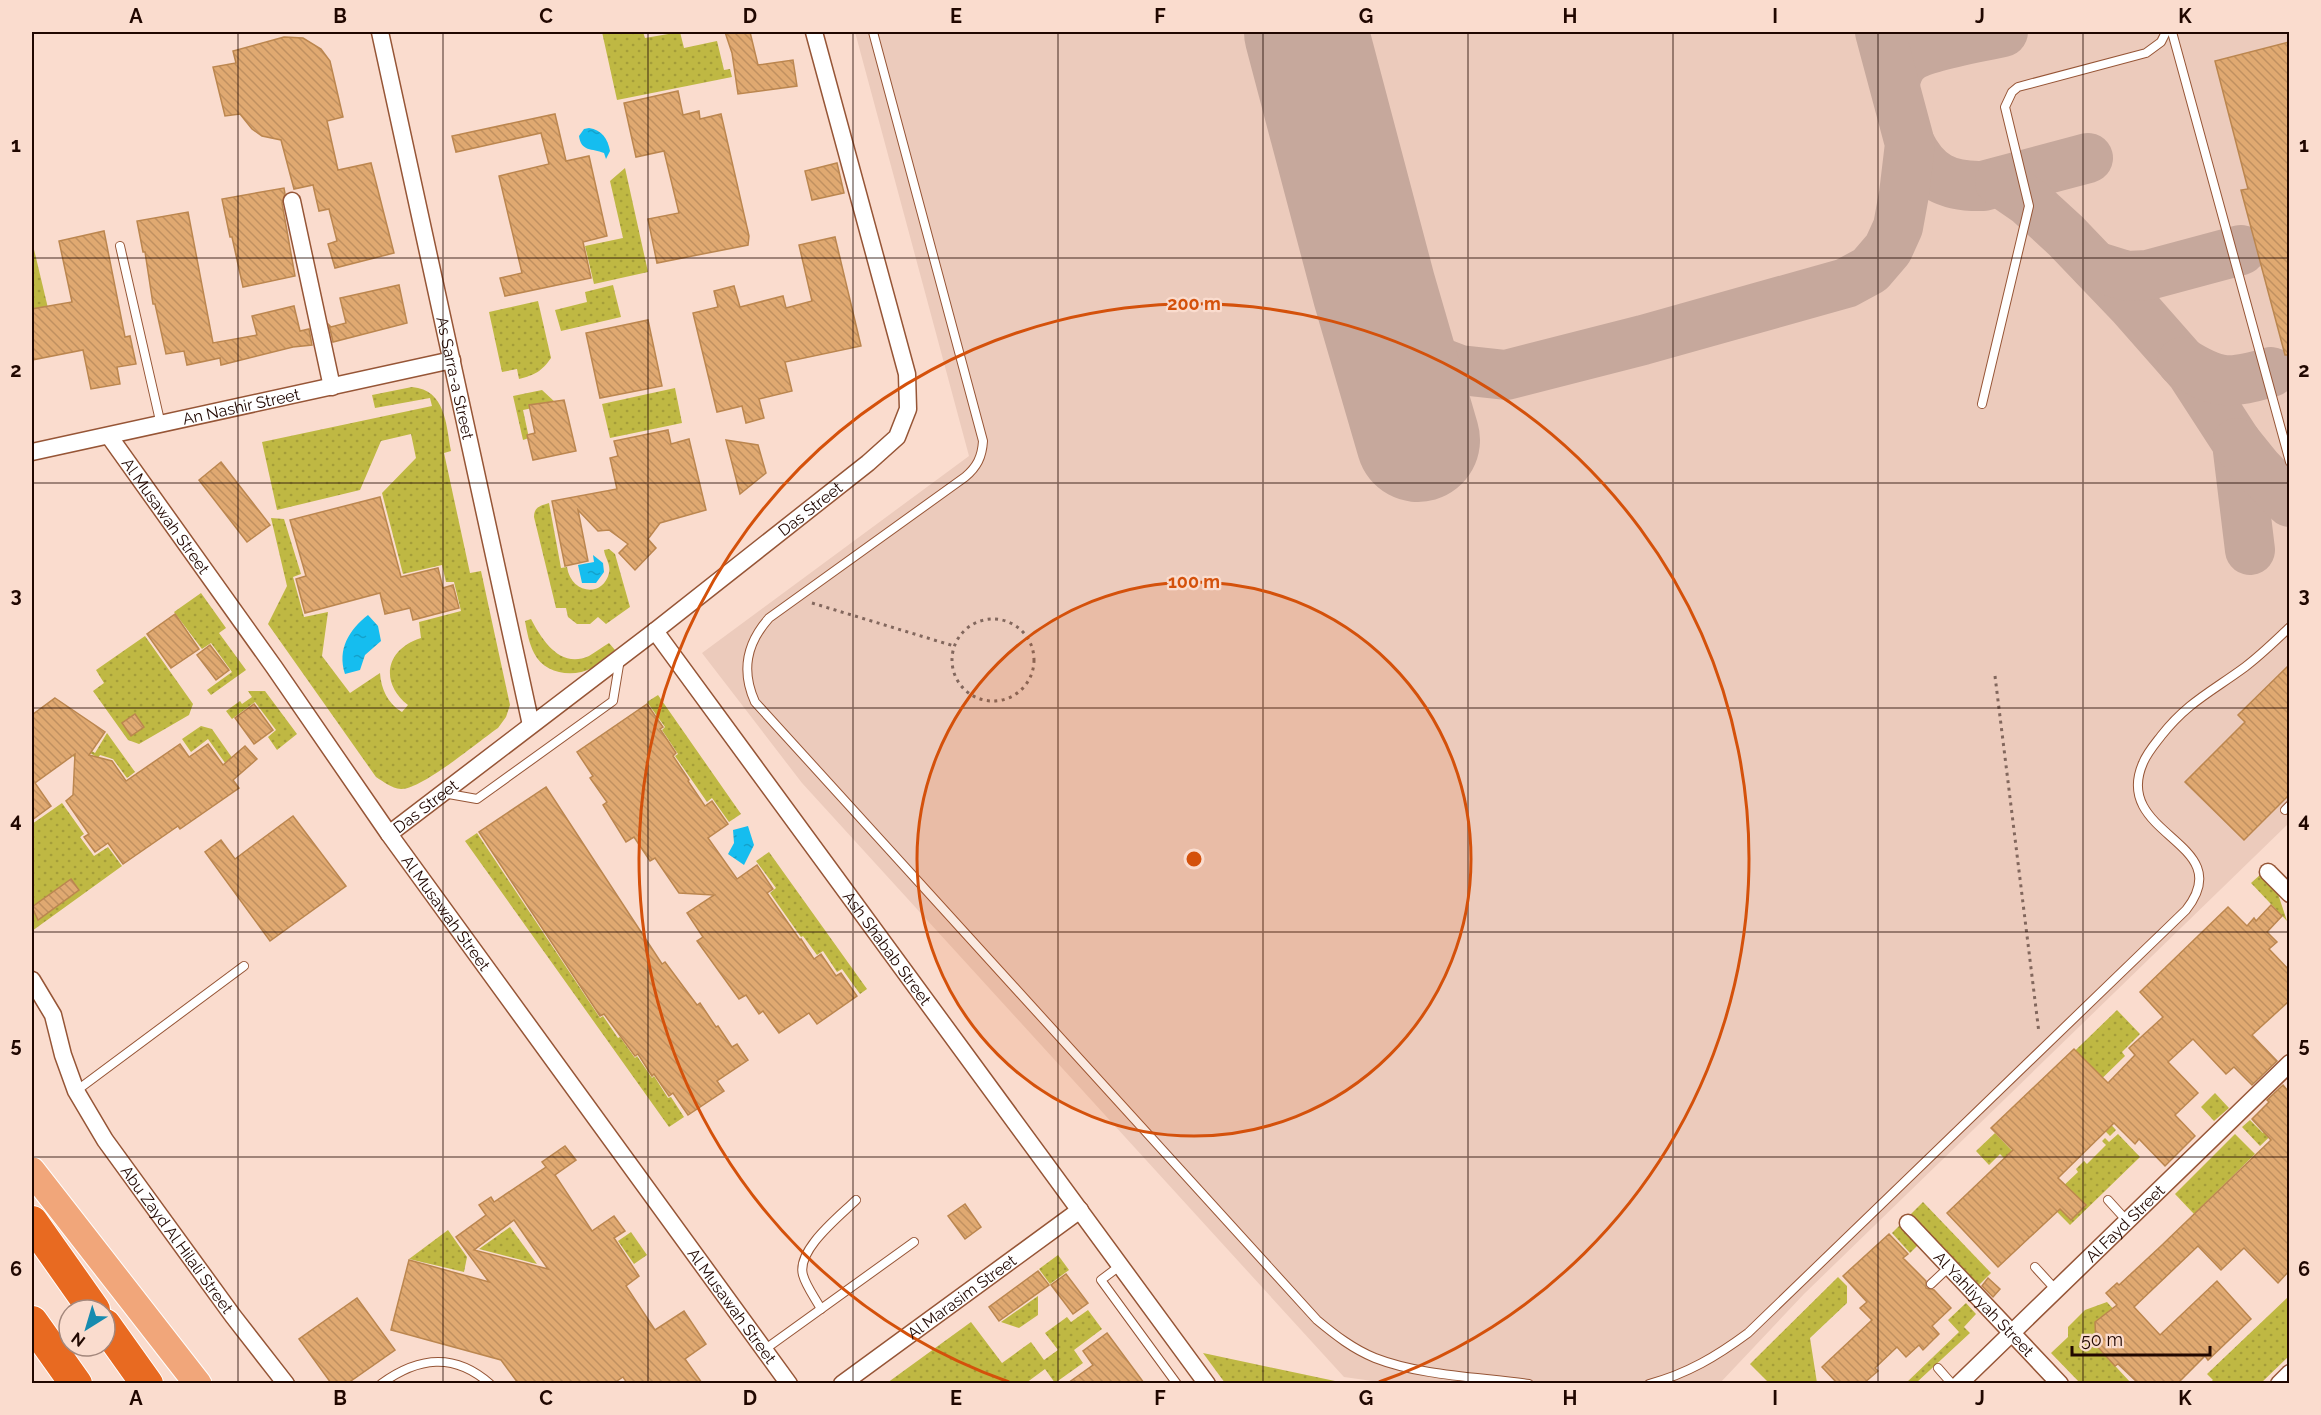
<svg xmlns="http://www.w3.org/2000/svg" width="2321" height="1415" font-family="Raleway,sans-serif">
  <style>
    .built { fill: #eccbbc }
    .grass { fill: url(#grass-dots) }
    .water { fill: url(#water-ripples) }
    .lines { fill: none; stroke-linecap: round; stroke-linejoin: round }
    .taxiway { stroke: #c6a89c; stroke-width: 50 }
    .runway { stroke: #c6a89c; stroke-width: 124 }
    .building { fill: url(#building-back-hatch); stroke: #bb864f; stroke-width: 1.5; fill-rule: evenodd }
    .lane-casing { stroke: #965536; stroke-width: 10 }
    .street-casing { stroke: #965536; stroke-width: 19 }
    .primary-casing { stroke: #fff; stroke-width: 29 }
    .highway-casing { stroke: #fff; stroke-width: 34 }
    .path { stroke: #82675d; stroke-width: 3; stroke-dasharray: 3 4.5; stroke-linecap: butt }
    .lane { stroke: #fff; stroke-width: 8 }
    .street { stroke: #fff; stroke-width: 16 }
    .primary { stroke: #f1a67a; stroke-width: 27 }
    .highway { stroke: #e86a21; stroke-width: 32 }
    .grid { fill: none; stroke: #200700; stroke-width: 1.5; stroke-opacity: 0.55 }
    .ring { fill: none; stroke: #d4510b; stroke-width: 3 }
    .labels { text-anchor: middle; dominant-baseline: central; stroke-width: 4.5; stroke-linejoin: round; paint-order: stroke }
    .street-label { font-size: 16px; fill: #200700; stroke: #fadcce }
    .centre { fill: #d4510b; stroke: #fadcce; stroke-width: 3 }
    .ring-label { font-size: 18px; text-anchor: middle; font-weight: bold; fill: #d4510b; stroke: #fadcce; stroke-width: 4.5; stroke-linejoin: round; paint-order: stroke }
    .neatline { fill: none; stroke: #200700; stroke-width: 2 }
    .grid-label { font-size: 20px; text-anchor: middle; font-weight: bold; fill: #200700 }
  </style>
  <defs>
    <pattern id="grass-dots" width="8" height="8" patternUnits="userSpaceOnUse" patternTransform="scale(1.5)"><rect width="8" height="8" fill="#bfb843"/><path d="M2 2h.1M6 6h.1" fill="none" stroke="#a49d39" stroke-width="1.8" stroke-linecap="round"/></pattern>
    <pattern id="water-ripples" width="26" height="14" patternUnits="userSpaceOnUse" patternTransform="scale(1.5)"><rect width="26" height="14" fill="#15bdef"/><path d="M2 4q2-2 4 0t4 0M15 11q2-2 4 0t4 0" fill="none" stroke="#13a1cb"/></pattern>
    <pattern id="building-back-hatch" width="6" height="6" patternUnits="userSpaceOnUse" patternTransform="scale(1.5)"><rect width="6" height="6" fill="#e0a971"/><path d="M-1 5l2 2M0 0l6 6M5-1l2 2" fill="none" stroke="#c09060"/></pattern>
  </defs>
  <rect width="100%" height="100%" fill="#fadcce"/>
  <polygon class="built" points="855,32 2289,32 2289,823 1804,1294 1720,1383 1394,1384 1344,1377 802,783 702,653 969,456"/>
  <g class="grass">
    <polygon points="602,32 643,32 645,38 680,32 684,48 717,41 724,70 730,69 732,77 617,100"/>
    <polygon points="625,168 648,272 594,284 585,246 623,238 610,181"/>
    <polygon points="32,241 53,329 34,332 32,321"/>
    <polygon points="613,285 621,317 561,331 555,310 587,302 585,292"/>
    <path d="M538 301 551 358C542 371 535 375 519 379L517 369 502 372 489 312Z"/>
    <path d="M412 387C446 390 446 425 451 451L444 453 470 573 481 571 510 705 506 717 498 728C479 741 421 790 401 789 391 788 384 782 376 777L268 624 287 586 271 518 284 519 301 574 293 577 304 617 328 612 322 656 350 693 380 673C381 689 388 704 402 712L408 705C379 682 386 649 421 638L419 622 461 611 454 582H446L442 565 403 574 382 493 416 458 411 434 381 441 360 490 277 510 262 442 432 406 430 398 375 408 372 395Z"/>
    <polygon points="675,388 682,423 610,438 602,404"/>
    <polygon points="542,390 556,403 523,410 529,438 523,440 513,396"/>
    <path d="M549 503 561 568 567 567C571 594 603 598 609 573 611 564 605 558 604 550L609 549 615 554 630 607 606 624 598 617 590 624H577L568 617 566 608H556L534 517C534 507 540 506 549 503Z"/>
    <polygon points="201,593 226,628 219,633 246,670 211,695 207,690 232,672 211,643 202,649 174,612"/>
    <path d="M531 619C542 640 560 669 589 656 596 652 602 647 609 643L615 650C607 656 600 663 592 668 573 678 544 674 534 653 529 643 527 632 525 621Z"/>
    <polygon points="145,636 193,704 189,715 139,744 128,740 93,691 104,683 96,670"/>
    <polygon points="248,691 265,691 297,734 277,750 268,737 276,730 255,702 232,719 226,711 240,701 242,704 252,697"/>
    <polygon points="658,695 741,814 729,822 712,798 707,802 675,756 678,754 662,730 665,727 647,702"/>
    <polygon points="201,726 212,729 233,759 233,774 208,739 191,752 182,739"/>
    <polygon points="56,729 95,753 107,733 135,772 127,778 113,759 100,755 98,758 87,751 75,759"/>
    <polygon points="62,803 84,834 80,837 94,856 108,847 122,866 32,931 32,824"/>
    <polygon points="477,833 600,1018 603,1016 618,1038 620,1037 635,1058 637,1056 652,1078 654,1076 668,1098 671,1097 684,1117 669,1127 465,841"/>
    <polygon points="769,852 867,989 860,994 842,969 837,972 823,951 817,955 803,936 801,937 770,893 776,888 756,861"/>
    <polygon points="2261,874 2277,891 2287,921 2251,883"/>
    <polygon points="2117,1010 2140,1034 2122,1052 2125,1056 2084,1096 2116,1130 2110,1136 2050,1075"/>
    <polygon points="2215,1093 2229,1108 2214,1121 2201,1107"/>
    <polygon points="2289,1108 2289,1118 2260,1146 2242,1127 2250,1120 2263,1133"/>
    <polygon points="1995,1133 2051,1191 2060,1189 2078,1172 2076,1169 2084,1161 2087,1164 2106,1145 2102,1141 2105,1138 2109,1142 2118,1134 2140,1157 2070,1225 2000,1154 1989,1165 1976,1151"/>
    <polygon points="2235,1134 2255,1154 2194,1214 2175,1194"/>
    <polygon points="1923,1202 1991,1273 1979,1285 1911,1214"/>
    <polygon points="1900,1225 1918,1245 1910,1253 1892,1233"/>
    <polygon points="510,1227 537,1264 479,1249"/>
    <polygon points="448,1230 467,1257 464,1272 409,1259"/>
    <polygon points="631,1232 647,1255 634,1264 618,1241"/>
    <polygon points="1058,1255 1069,1270 1050,1284 1039,1269"/>
    <polygon points="1838,1277 1847,1286 1847,1303 1810,1338 1817,1383 1769,1383 1750,1364"/>
    <polygon points="1038,1296 1038,1315 1019,1328 1001,1322"/>
    <polygon points="2289,1296 2289,1356 2261,1383 2209,1383 2213,1380 2207,1374"/>
    <polygon points="2107,1302 2115,1311 2103,1322 2105,1355 2131,1383 2080,1383 2051,1353 2068,1337 2068,1327 2085,1310"/>
    <polygon points="1966,1303 1976,1314 1964,1327 1970,1333 1916,1383 1905,1384 1959,1332 1948,1320"/>
    <polygon points="1088,1310 1102,1329 1074,1350 1083,1363 1055,1383 1045,1369 1026,1383 887,1383 971,1322 1002,1363 1031,1342 1044,1360 1058,1350 1045,1333 1067,1317 1071,1322"/>
    <polygon points="1203,1353 1335,1381 1334,1384 1225,1383"/>
  </g>
  <g class="water">
    <path d="M589 128C602 130 608 139 610 151L606 159 604 153C592 148 581 152 579 136L584 129Z"/>
    <polygon points="593,555 603,563 604,572 596,583 582,583 578,565 594,562"/>
    <path d="M368 615 378 626 381 641 365 655 360 670 345 674C337 649 349 630 368 615Z"/>
    <polygon points="748,826 754,845 744,865 728,854 734,843 733,830"/>
  </g>
  <g class="lines">
    <g class="taxiway">
      <path d="M1895 85C1896 74 1900 64 1910 57 1924 47 1983 36 2003 32"/>
      <path d="M1910 144C1926 176 1947 187 1983 186L2088 158"/>
      <polyline points="2000,182 2029,202 2066,236 2132,305 2191,372 2237,443 2250,550"/>
      <polyline points="2095,266 2127,276 2148,275 2241,250"/>
      <polyline points="1374,289 1401,330 1421,350 1439,362 1460,370 1506,375 1643,340 1846,283 1870,270 1888,249 1898,227 1904,194 1910,144 1880,32"/>
      <path d="M2182 362C2219 385 2230 384 2271 372"/>
      <polyline points="2237,443 2258,469 2290,502"/>
    </g>
    <polyline class="runway" points="1306,32 1374,289 1418,440"/>
  </g>
  <g class="building">
    <polygon points="725,32 750,32 758,65 793,60 797,86 738,94 732,53"/>
    <polygon points="284,37 303,38 321,49 330,61 343,117 327,121 338,170 371,163 394,253 335,268 328,244 337,241 329,209 319,211 313,185 294,189 281,140 262,136 252,129 240,114 225,116 213,67 236,63 233,51"/>
    <polygon points="2289,42 2289,355 2285,355 2241,190 2248,189 2215,61"/>
    <polygon points="678,91 683,115 699,111 700,119 721,114 749,236 748,245 657,263 648,219 679,213 664,151 636,157 624,103"/>
    <polygon points="555,114 566,161 589,156 607,236 583,242 591,278 505,296 500,278 522,273 499,176 549,164 541,133 456,152 452,136"/>
    <polygon points="837,163 844,193 812,200 805,171"/>
    <polygon points="284,188 285,194 282,203 295,276 243,287 232,237 230,237 222,199"/>
    <polygon points="188,212 213,343 257,335 252,316 294,306 300,331 309,329 312,345 293,347 221,365 220,358 187,365 184,351 166,354 155,304 153,304 145,252 143,252 137,221"/>
    <polygon points="104,231 125,337 130,336 136,364 117,367 120,384 91,389 83,350 32,360 32,309 72,302 59,241"/>
    <polygon points="835,237 861,346 785,362 792,391 759,399 764,418 746,423 742,406 717,412 693,313 718,307 714,291 734,286 740,307 783,296 786,308 812,301 799,245"/>
    <polygon points="399,285 407,323 333,342 329,325 331,327 346,323 340,298"/>
    <polygon points="648,320 662,386 600,398 586,333"/>
    <polygon points="564,400 576,451 533,460 527,435 535,433 529,405"/>
    <polygon points="668,430 671,444 689,439 706,510 660,523 648,539 656,548 635,570 619,553 628,544 609,530 598,531 578,510 588,561 565,566 552,501 617,489 610,458 618,456 614,441"/>
    <polygon points="726,440 758,445 766,473 740,494"/>
    <polygon points="221,462 270,525 247,542 199,480"/>
    <polygon points="380,497 401,577 438,568 443,588 453,585 459,608 413,620 410,608 385,614 380,593 305,613 296,579 306,576 290,520"/>
    <polygon points="175,614 199,649 171,668 147,634"/>
    <polygon points="210,645 229,670 216,680 197,655"/>
    <polygon points="2289,665 2289,795 2244,840 2185,782 2245,722 2238,715"/>
    <polygon points="55,698 105,732 89,755 112,761 126,781 180,744 189,757 208,744 223,765 245,746 257,759 233,780 239,788 180,829 178,826 123,864 108,843 95,852 84,837 89,834 66,801 73,795 75,754 35,783 51,806 32,820 32,715"/>
    <polygon points="254,704 273,730 254,744 235,718"/>
    <polygon points="647,704 663,727 660,729 676,753 673,756 689,780 688,781 705,806 712,801 728,824 708,838 737,879 757,865 773,889 767,893 800,940 801,939 814,959 821,954 836,976 841,973 857,996 817,1024 809,1013 779,1033 763,1011 759,1014 746,995 739,999 697,941 703,937 687,913 714,895 679,893 655,858 650,861 634,837 626,842 603,805 607,802 590,778 593,776 577,752"/>
    <polygon points="135,714 144,727 131,736 122,723"/>
    <polygon points="546,787 662,964 665,962 697,1005 700,1003 716,1027 718,1026 732,1047 737,1044 748,1060 717,1081 724,1091 688,1115 673,1093 669,1096 654,1074 652,1076 638,1054 635,1056 604,1014 600,1016 479,832"/>
    <polygon points="293,816 346,886 270,941 205,852 221,840 235,859"/>
    <polygon points="71,879 79,890 38,920 32,907"/>
    <polygon points="2271,905 2282,916 2267,932 2277,942 2269,949 2289,970 2289,1001 2252,1035 2277,1061 2252,1085 2234,1067 2226,1074 2193,1039 2168,1062 2198,1093 2175,1115 2195,1136 2165,1166 2139,1139 2135,1144 2114,1123 2058,1178 2086,1205 2071,1220 2060,1209 1998,1267 1947,1213 2013,1150 1991,1128 2074,1049 2108,1083 2135,1055 2129,1048 2163,1017 2140,992 2228,907 2247,926 2254,918 2256,921"/>
    <polygon points="2283,1085 2289,1092 2289,1271 2278,1283 2244,1248 2221,1270 2198,1246 2134,1307 2160,1335 2217,1281 2251,1319 2208,1360 2205,1356 2178,1383 2138,1383 2118,1364 2115,1366 2096,1345 2095,1322 2117,1305 2106,1293 2117,1283 2119,1285 2161,1246 2271,1140 2252,1119 2269,1102 2267,1100"/>
    <path d="M565 1146 576 1160 555 1175 592 1231 614 1216 625 1231 614 1238 639 1276 626 1286 655 1330 684 1311 706 1344 685 1359 702 1383H627L623 1377 614 1383H518L501 1360 391 1330 409 1260 489 1282 456 1237 486 1215 479 1205 491 1197 494 1202 546 1167 542 1162ZM514 1220 548 1269 474 1250Z"/>
    <polygon points="965,1204 981,1227 965,1239 948,1216"/>
    <polygon points="1889,1234 1908,1254 1903,1258 1926,1281 1926,1288 1934,1290 1951,1308 1932,1326 1939,1334 1923,1350 1919,1345 1906,1357 1897,1347 1875,1368 1878,1371 1864,1383 1837,1383 1822,1367 1872,1320 1860,1308 1867,1302 1843,1276"/>
    <polygon points="1038,1271 1049,1285 999,1321 989,1307"/>
    <polygon points="1066,1274 1088,1303 1073,1314 1051,1285"/>
    <polygon points="1988,1278 2000,1289 1993,1297 1982,1286"/>
    <polygon points="357,1298 395,1350 348,1383 331,1383 299,1339"/>
    <polygon points="1107,1333 1144,1383 1068,1383 1093,1365 1083,1351"/>
  </g>
  <g class="lines">
    <g class="lane-casing">
      <g id="lane">
        <path d="M873 32 983 441C982 457 977 467 965 477L769 618C746 644 741 671 755 702L1317 1320C1335 1335 1353 1349 1375 1358 1421 1376 1480 1377 1529 1384"/>
        <polyline points="2172,32 2290,462"/>
        <polyline points="120,246 161,425"/>
        <polyline points="1982,404 2029,206 2005,107 2012,92 2018,87 2146,53 2161,42 2166,32"/>
        <polyline points="443,793 477,799 613,701 620,659"/>
        <polyline points="2285,810 2290,805"/>
        <polyline points="76,1091 244,966"/>
        <polyline points="2108,1200 2127,1221"/>
        <polyline points="1121,1265 1101,1280 1177,1384"/>
        <polyline points="2035,1267 2056,1290"/>
        <polyline points="1931,1284 1949,1267"/>
        <path d="M821 1309C815 1298 806 1286 803 1275 796 1250 840 1216 856 1200"/>
        <polyline points="764,1350 914,1242"/>
        <polyline points="1938,1368 1952,1384"/>
        <path d="M381 1384C418 1357 454 1352 490 1384"/>
        <path d="M1649 1384C1687 1374 1717 1356 1748 1333L2186 910C2240 842 2111 836 2143 763 2147 753 2154 745 2161 736 2188 702 2211 692 2245 667 2261 655 2275 641 2290 627"/>
      </g>
    </g>
    <g class="street-casing">
      <g id="street">
        <path id="s1" d="M380 32 531 725"/>
        <polyline points="292,201 332,387"/>
        <path id="s2" d="M109 436 274 667 389 834 789 1384"/>
        <path id="s3" d="M32 452 452 360"/>
        <path id="s4" d="M655 631 1207 1384"/>
        <path id="s5" d="M389 834 655 631 868 463 897 437 908 409 907 374 814 32"/>
        <polyline points="2268,872 2290,894"/>
        <path id="s6" d="M32 980 53 1015 63 1055 76 1091 105 1140 233 1316 286 1384"/>
        <path id="s7" d="M1908 1223 2060 1384"/>
        <path id="s8" d="M842 1384 1080 1210"/>
        <path id="s9" d="M1959 1384 2290 1063"/>
        <polyline points="2279,1384 2290,1373"/>
      </g>
    </g>
    <g class="primary-casing">
      <polyline id="primary" points="32,1171 198,1384"/>
    </g>
    <g class="highway-casing">
      <g id="highway">
        <polyline points="32,1222 94,1310"/>
        <polyline points="32,1322 76,1384"/>
        <polyline points="105,1325 147,1384"/>
      </g>
    </g>
    <g class="path">
      <polyline points="812,603 954,646"/>
      <circle cx="993" cy="660" r="41"/>
      <polyline points="1995,676 2039,1033"/>
    </g>
    <use href="#lane" class="lane"/>
    <use href="#street" class="street"/>
    <use href="#primary" class="primary"/>
    <use href="#highway" class="highway"/>
  </g>
  <path class="grid" d="M238 32V1384M443 32V1384M648 32V1384M853 32V1384M1058 32V1384M1263 32V1384M1468 32V1384M1673 32V1384M1878 32V1384M2083 32V1384M32 258H2290M32 483H2290M32 708H2290M32 932H2290M32 1157H2290"/>
  <circle cx="1194" cy="859" r="277" fill="#d4510b" fill-opacity=".12"/>
  <g class="ring">
    <circle cx="1194" cy="859" r="277"/>
    <path d="M1009 1382A555 555 0 1 1 1379 1382"/>
  </g>
  <g class="labels">
    <g class="street-label">
      <text stroke="none"><textPath href="#s1" startOffset="354">As Sarra-a Street</textPath></text>
      <text stroke="none"><textPath href="#s3" startOffset="214">An Nashir Street</textPath></text>
      <text stroke="none"><textPath href="#s5" startOffset="532">Das Street</textPath></text>
      <text stroke="none"><textPath href="#s2" startOffset="98">Al Musawah Street</textPath></text>
      <text stroke="none"><textPath href="#s5" startOffset="46">Das Street</textPath></text>
      <text stroke="none"><textPath href="#s2" startOffset="584">Al Musawah Street</textPath></text>
      <text stroke="none"><textPath href="#s4" startOffset="393">Ash Shabab Street</textPath></text>
      <text stroke="none"><textPath href="#s9" startOffset="231">Al Fayd Street</textPath></text>
      <text stroke="none"><textPath href="#s6" startOffset="300">Abu Zayd Al Hilali Street</textPath></text>
      <text stroke="none"><textPath href="#s8" startOffset="148">Al Marasim Street</textPath></text>
      <text stroke="none"><textPath href="#s7" startOffset="111">Al Yahliyyah Street</textPath></text>
      <text stroke="none"><textPath href="#s2" startOffset="1070">Al Musawah Street</textPath></text>
    </g>
  </g>
  <circle cx="1194" cy="859" r="9" class="centre"/>
  <g class="ring-label">
    <text x="1194" y="310">200 m</text>
    <text x="1194" y="588">100 m</text>
  </g>
  <rect width="2321" height="1415" fill="none" stroke="#fadcce" stroke-width="66"/>
  <g transform="translate(87 1328) rotate(217)"><circle r="28" fill="#fadcce" stroke="#a3877c" stroke-width="1.5"/>
  <path d="M0-4.5L10 22L0 15L-10 22Z" fill="#178baf"/>
  <text y="-9" font-size="16" font-weight="bold" text-anchor="middle" fill="#200700">N</text>
  </g>
  <path d="M2072 1346v9h138v-9" fill="none" stroke="#200700" stroke-width="3"/>
  <text x="2081" y="1346" font-size="18" fill="#200700" stroke="#fadcce" stroke-width="4.5" paint-order="stroke">50 m</text>
  <rect x="33" y="33" width="2255" height="1349" class="neatline"/>
  <g class="grid-label">
    <text x="136" y="23">A</text>
    <text x="340" y="23">B</text>
    <text x="546" y="23">C</text>
    <text x="750" y="23">D</text>
    <text x="956" y="23">E</text>
    <text x="1160" y="23">F</text>
    <text x="1366" y="23">G</text>
    <text x="1570" y="23">H</text>
    <text x="1775" y="23">I</text>
    <text x="1980" y="23">J</text>
    <text x="2185" y="23">K</text>
    <text x="16" y="152">1</text>
    <text x="2304" y="152">1</text>
    <text x="16" y="377">2</text>
    <text x="2304" y="377">2</text>
    <text x="16" y="602">3</text>
    <text x="2304" y="602">3</text>
    <text x="16" y="827">4</text>
    <text x="2304" y="827">4</text>
    <text x="16" y="1052">5</text>
    <text x="2304" y="1052">5</text>
    <text x="16" y="1276">6</text>
    <text x="2304" y="1276">6</text>
    <text x="136" y="1405">A</text>
    <text x="340" y="1405">B</text>
    <text x="546" y="1405">C</text>
    <text x="750" y="1405">D</text>
    <text x="956" y="1405">E</text>
    <text x="1160" y="1405">F</text>
    <text x="1366" y="1405">G</text>
    <text x="1570" y="1405">H</text>
    <text x="1775" y="1405">I</text>
    <text x="1980" y="1405">J</text>
    <text x="2185" y="1405">K</text>
  </g>
</svg>
